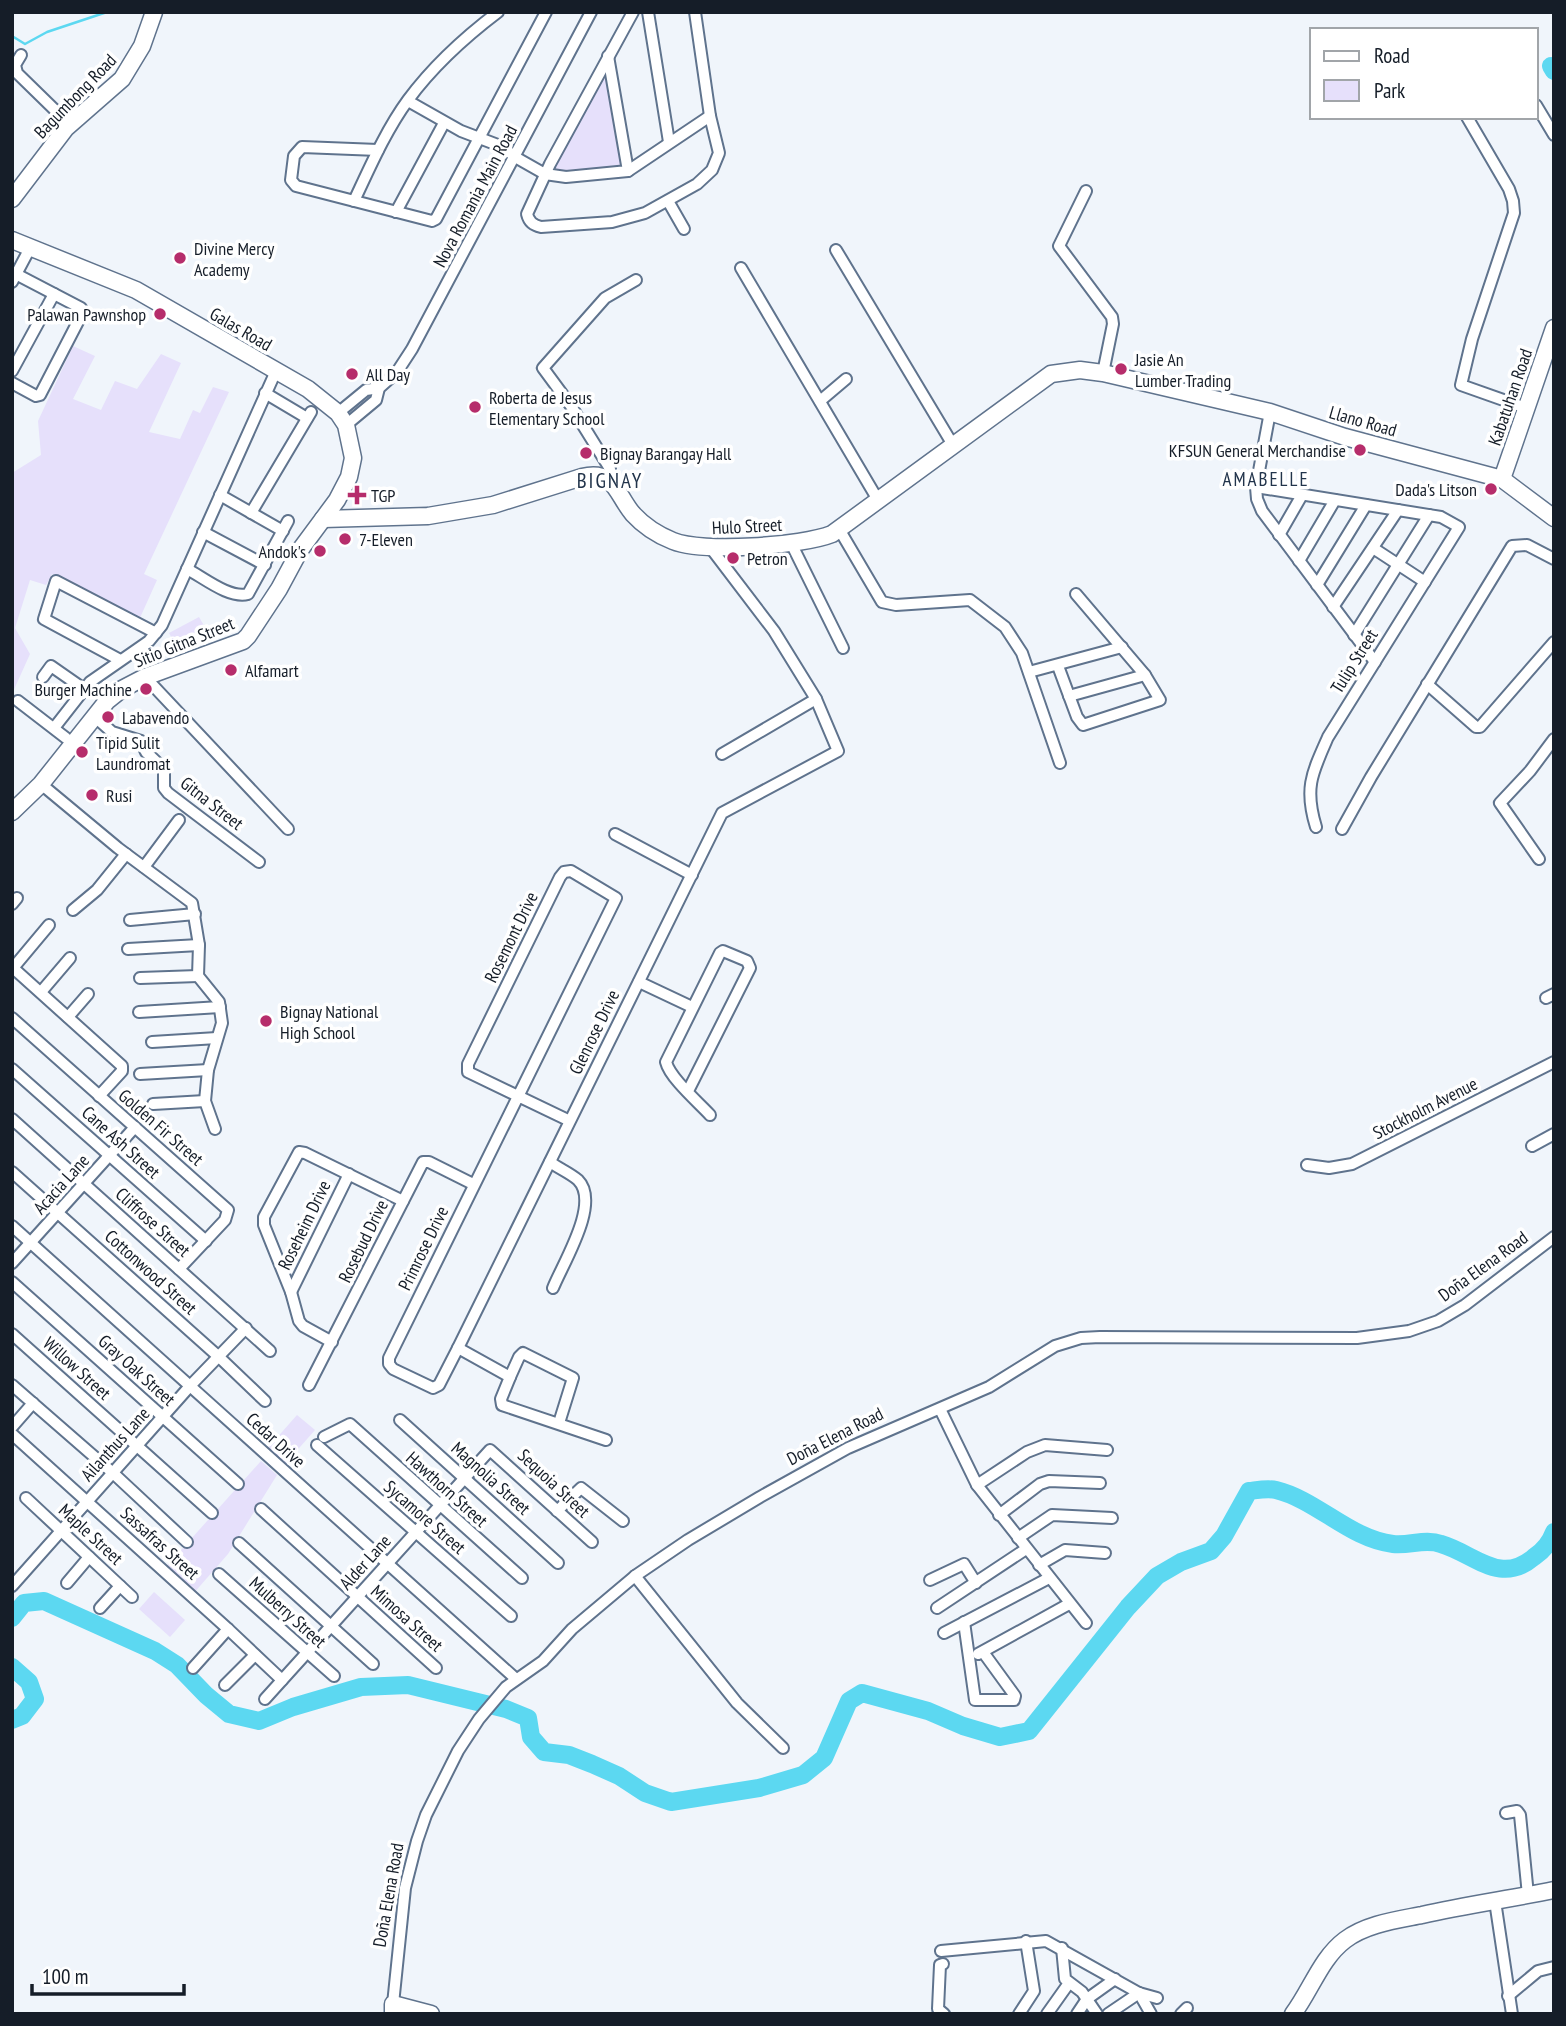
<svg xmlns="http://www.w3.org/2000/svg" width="1566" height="2026" font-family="'PT Sans Narrow',sans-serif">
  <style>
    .green { fill: #e6e0fb }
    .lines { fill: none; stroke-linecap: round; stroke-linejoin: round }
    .stream { stroke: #5cd8f1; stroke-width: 2.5 }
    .river { stroke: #5cd8f1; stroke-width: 18 }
    .street-casing { stroke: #5f738d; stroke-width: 14 }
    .secondary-casing { stroke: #5f738d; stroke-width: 19 }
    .street { stroke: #fff; stroke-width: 10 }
    .secondary { stroke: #fff; stroke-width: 16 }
    .poi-dot { fill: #b62d6b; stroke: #fff; stroke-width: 2.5 }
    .labels { text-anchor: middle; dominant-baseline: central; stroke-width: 7; stroke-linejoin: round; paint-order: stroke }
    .street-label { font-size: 18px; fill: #151d28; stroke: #fff }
    .poi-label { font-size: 18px; fill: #151d28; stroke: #fff; text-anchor: start }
    .neighbourhood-label { font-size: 19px; letter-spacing: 2px; fill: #22344b; stroke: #fff }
    .quarter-label { font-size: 21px; letter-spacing: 2px; fill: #22344b; stroke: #fff }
  </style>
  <rect width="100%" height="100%" fill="#f0f5fb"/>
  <g class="green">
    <polygon points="606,70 622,169 550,174"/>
    <polygon points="73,346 95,356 73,399 101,410 115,381 137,389 161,354 181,363 149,432 180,439 193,410 200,413 213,387 229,392 144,574 157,580 139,620 52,574 46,585 30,580 15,628 30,654 12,694 12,473 41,455 38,421"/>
    <polygon points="199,617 210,636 180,653 169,633"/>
    <polygon points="297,1415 315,1430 285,1464 267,1449"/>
    <polygon points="261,1461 277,1475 228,1554 193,1594 164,1569"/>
    <polygon points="154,1592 185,1620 170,1637 139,1609"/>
  </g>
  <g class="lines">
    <polyline class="stream" points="12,36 25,44 47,32 107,12"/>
    <g class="river">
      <polyline points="1551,66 1554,71"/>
      <path d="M12 1618 24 1603 44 1601 155 1651 177 1665 206 1695 229 1714 259 1721 293 1707 361 1687 408 1685 506 1709 528 1718 531 1737 544 1752 569 1755 592 1764 619 1776 645 1793 671 1802 759 1788 803 1775 824 1758 849 1701 862 1693 928 1711 963 1726 1000 1737 1029 1731 1128 1607 1157 1576 1181 1562 1211 1551 1224 1536 1249 1491C1258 1490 1268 1488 1276 1490 1317 1500 1350 1539 1393 1544 1410 1546 1425 1538 1441 1544 1475 1554 1500 1586 1534 1557 1543 1551 1550 1543 1554 1532"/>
      <polyline points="12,1667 29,1682 35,1699 22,1716 12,1720"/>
    </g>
    <g class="street-casing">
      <g id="street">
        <path d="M633 12 550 164 527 214C529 222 533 225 541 227L612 222 645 213 697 184 712 170 719 153 710 116 695 12"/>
        <polyline points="648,12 669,142"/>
        <polyline points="21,55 15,65 17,73 59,114 66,128"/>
        <polyline points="408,101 461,131 503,147 515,157 545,174 566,177 628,171 608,56"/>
        <polyline points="1536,105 1554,135"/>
        <polyline points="1467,117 1509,189 1513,201 1514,213 1472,339 1461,385 1526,408"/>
        <polyline points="378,150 302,147 294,156 291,180 296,186 432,221 436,219 546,12"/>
        <polyline points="628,171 710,116"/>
        <polyline points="1086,191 1059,246 1112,317 1113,324 1103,373"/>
        <path d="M354 201C370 167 386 130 408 100 433 66 465 37 498 12"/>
        <polyline points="668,201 684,229"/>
        <polyline points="396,212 444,123"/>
        <polyline points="836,250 953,445"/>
        <polyline points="741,268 878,500"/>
        <polyline points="12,272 81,308 83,312 40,395 36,396 12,383"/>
        <polyline points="12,282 30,248"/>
        <polyline points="12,371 54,294"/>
        <polyline points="265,393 307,418"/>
        <polyline points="820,401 846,379"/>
        <polyline points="1270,412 1256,487 1257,499 1262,511 1375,662"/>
        <polyline points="338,413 366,390 379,388"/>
        <polyline points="346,425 376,400 379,388 397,372 412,349 591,12"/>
        <polyline points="610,480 610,469 607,464 571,406 543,368 605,298 636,280"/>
        <path d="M1256 487 1441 517 1459 527 1328 737C1312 773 1304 788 1316 827"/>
        <polyline points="220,495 283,531"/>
        <polyline points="251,513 311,412"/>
        <polyline points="839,529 882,602 896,605 970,600 1005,627 1022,653 1060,763"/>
        <polyline points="203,532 265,565"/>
        <polyline points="1279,535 1302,495"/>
        <polyline points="791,543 843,648"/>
        <polyline points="1373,548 1425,582"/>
        <polyline points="1299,561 1335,500"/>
        <path d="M187 569C203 577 229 599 248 594L288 521"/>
        <polyline points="1317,585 1366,505"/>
        <polyline points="1333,607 1398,510"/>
        <polyline points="1354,635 1429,515"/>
        <polyline points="120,660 44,619 56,581 156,633"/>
        <polyline points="1058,666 1077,717 1083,725 1160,700 1145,675 1076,594"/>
        <polyline points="1029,672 1122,647"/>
        <polyline points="43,677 51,666 84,689"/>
        <polyline points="145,677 288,829"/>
        <polyline points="1427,684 1476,727 1480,727 1554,642"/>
        <polyline points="1069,696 1145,675"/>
        <polyline points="18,701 66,738"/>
        <polyline points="94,716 112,732 141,741 146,752 164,769 164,788 168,793 259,862"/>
        <polyline points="54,728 90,682 149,641 162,625 276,371"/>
        <polyline points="722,754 816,699"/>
        <polyline points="41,784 118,848 192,903 199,945 198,976 219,1002 222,1023 208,1070 205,1101 215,1129"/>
        <polyline points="1342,829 1371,777 1512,546 1527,545 1554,559"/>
        <polyline points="615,834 692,875"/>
        <polyline points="1539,859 1500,803 1530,771 1554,739"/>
        <polyline points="144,867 179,820"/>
        <polyline points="12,904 17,898"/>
        <polyline points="73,910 97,890 126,854"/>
        <polyline points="130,920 195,914"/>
        <polyline points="128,949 199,945"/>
        <polyline points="12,967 122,1066 122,1071 99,1096"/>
        <polyline points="13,968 49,925"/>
        <polyline points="140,978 198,976"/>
        <polyline points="639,982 692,1007"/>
        <polyline points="41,992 70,958"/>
        <polyline points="1546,998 1554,994"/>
        <polyline points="139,1012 220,1007"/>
        <polyline points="68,1017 88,994"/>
        <polyline points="12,1018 228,1210 225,1220 179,1269"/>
        <polyline points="152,1042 217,1038"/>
        <polyline points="12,1069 206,1241"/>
        <polyline points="140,1074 208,1070"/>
        <path d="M688 1091 750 968 747 961 723 951 720 953 666 1062C670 1078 698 1102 710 1115"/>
        <polyline points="153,1104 205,1101"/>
        <polyline points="12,1119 270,1351"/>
        <polyline points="570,1121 468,1072 468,1064 560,877 564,872 571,871 616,898 389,1358 389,1364 393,1369 433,1388 439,1385 458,1348 722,813 838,751 816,699 774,631 710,547"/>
        <polyline points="1532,1146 1554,1134"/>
        <path d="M550 1162C558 1168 570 1173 578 1180 601 1203 563 1263 553 1288"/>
        <polyline points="1307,1165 1329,1168 1352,1164 1554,1062"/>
        <polyline points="12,1172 219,1357 265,1401"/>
        <polyline points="12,1226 516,1679"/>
        <polyline points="12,1263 135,1127"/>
        <polyline points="12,1282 238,1484"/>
        <polyline points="291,1292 349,1174"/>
        <polyline points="12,1334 212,1513"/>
        <polyline points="332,1342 303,1326 299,1321 291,1292 264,1225 264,1217 299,1152 305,1153 403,1201"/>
        <polyline points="458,1348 510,1377 501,1399 502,1405 606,1440"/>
        <polyline points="510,1377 519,1357 523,1353 573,1378 559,1423"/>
        <polyline points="12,1385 113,1473 187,1542"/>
        <polyline points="309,1385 423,1162 429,1162 473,1184"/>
        <polyline points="940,1409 977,1485 1086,1623"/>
        <polyline points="400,1420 558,1563"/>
        <polyline points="12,1427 33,1403"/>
        <polyline points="12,1434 228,1629 282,1680"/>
        <polyline points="324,1437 350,1424 522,1578"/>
        <polyline points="317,1445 511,1616"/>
        <polyline points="977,1485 1027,1452 1045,1445 1107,1450"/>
        <polyline points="26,1498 132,1597"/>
        <polyline points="261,1509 436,1668"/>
        <polyline points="557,1511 581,1488 623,1521"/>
        <polyline points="999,1515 1040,1484 1049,1481 1100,1483"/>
        <polyline points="1018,1538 1052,1515 1112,1518"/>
        <polyline points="239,1543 373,1664"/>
        <polyline points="1039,1565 1065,1550 1105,1553"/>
        <polyline points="219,1574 334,1676"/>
        <polyline points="635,1576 737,1703 783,1748"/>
        <polyline points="930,1580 964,1564 976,1583"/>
        <polyline points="67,1583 89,1557"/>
        <polyline points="12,1586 190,1386 246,1328"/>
        <polyline points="100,1608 120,1586"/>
        <polyline points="937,1608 1026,1549"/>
        <polyline points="964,1622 975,1700 1014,1700 1015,1696 983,1652"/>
        <polyline points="944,1633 1049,1578"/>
        <polyline points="978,1654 1069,1604"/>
        <polyline points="193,1668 228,1629"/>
        <polyline points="225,1685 255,1655"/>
        <polyline points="265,1699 490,1450 592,1542"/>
        <polyline points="1506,1813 1517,1811 1520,1815 1528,1895"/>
        <polyline points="1495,1901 1512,2014"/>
        <polyline points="1062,1948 1065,1979 1082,1992 1097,2014"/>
        <polyline points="941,1951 1046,1941 1139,1993 1157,1998"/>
        <polyline points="943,1964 940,1965 938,2009 944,2014"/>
        <polyline points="1139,1993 1151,2014"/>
        <polyline points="1508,1996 1538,1971 1554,1967"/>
        <polyline points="393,2004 405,1888 417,1841 426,1815 458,1751 479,1719 506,1687 543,1661 572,1629 635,1576 688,1540 760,1497 848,1448 989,1387 1055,1346 1081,1338 1100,1337 1357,1338 1409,1331 1438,1321 1465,1305 1554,1237"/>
        <polyline points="1019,2014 1034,1991 1026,1941"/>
        <polyline points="1047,2014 1069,1983"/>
        <polyline points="1077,2014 1087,1999 1115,1979"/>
        <polyline points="1108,2014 1139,1993"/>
        <polyline points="1181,2014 1187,2008"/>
      </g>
    </g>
    <g class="secondary-casing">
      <g id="secondary">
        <polyline points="12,199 66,128 122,79 142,46 154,12"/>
        <polyline points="12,240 136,290 308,389 338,413 346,425 353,458 349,477 337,500 300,550 279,589 248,636 243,641 145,677 122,689 107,701 41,784 12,812"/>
        <polyline points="1502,479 1554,328"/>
        <path d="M323 519 428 516 493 505 582 477C615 469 616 494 633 514 643 525 658 535 673 541 702 553 802 546 832 534L1051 374 1080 370 1103 373 1270 412 1345 437 1502 479 1554 518"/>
        <polyline points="393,2014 393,2004 431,2014"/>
        <path d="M1293 2014C1311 1990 1321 1958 1345 1940 1366 1924 1397 1920 1422 1915 1465 1905 1510 1899 1554 1890"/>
      </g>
    </g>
    <use href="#street" class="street"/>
    <use href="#secondary" class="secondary"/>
  </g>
  <g class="poi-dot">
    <circle cx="180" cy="258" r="7"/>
    <circle cx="160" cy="314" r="7"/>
    <circle cx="1121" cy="369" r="7"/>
    <circle cx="352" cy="374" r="7"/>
    <circle cx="475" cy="407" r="7"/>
    <circle cx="1360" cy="450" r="7"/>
    <circle cx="586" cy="453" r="7"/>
    <circle cx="1491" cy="489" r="7"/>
    <path d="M353.5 484.5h7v7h7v7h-7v7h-7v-7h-7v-7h7z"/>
    <circle cx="345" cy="539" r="7"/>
    <circle cx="320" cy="551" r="7"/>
    <circle cx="733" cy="558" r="7"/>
    <circle cx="231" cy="670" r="7"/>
    <circle cx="146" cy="689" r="7"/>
    <circle cx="108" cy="717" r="7"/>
    <circle cx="82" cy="752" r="7"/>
    <circle cx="92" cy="795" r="7"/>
    <circle cx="266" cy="1021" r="7"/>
  </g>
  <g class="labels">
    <g class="street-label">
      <text transform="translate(75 96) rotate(-46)">Bagumbong Road</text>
      <text transform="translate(475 196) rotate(-62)">Nova Romania Main Road</text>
      <text transform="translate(241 329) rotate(30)">Galas Road</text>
      <text transform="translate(1510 397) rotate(-71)">Kabatuhan Road</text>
      <text transform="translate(1363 421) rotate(16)">Llano Road</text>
      <text transform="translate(747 526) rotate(-3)">Hulo Street</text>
      <text transform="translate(184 642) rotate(-22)">Sitio Gitna Street</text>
      <text transform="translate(1354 661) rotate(-58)">Tulip Street</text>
      <text transform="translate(212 803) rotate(38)">Gitna Street</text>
      <text transform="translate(511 937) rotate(-64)">Rosemont Drive</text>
      <text transform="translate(594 1032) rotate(-64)">Glenrose Drive</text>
      <text transform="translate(1425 1108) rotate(-27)">Stockholm Avenue</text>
      <text transform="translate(161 1127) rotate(41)">Golden Fir Street</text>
      <text transform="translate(121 1142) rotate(42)">Cane Ash Street</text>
      <text transform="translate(61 1184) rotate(-48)">Acacia Lane</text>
      <text transform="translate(153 1222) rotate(42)">Cliffrose Street</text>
      <text transform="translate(304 1225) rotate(-64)">Roseheim Drive</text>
      <text transform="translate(363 1241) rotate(-64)">Rosebud Drive</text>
      <text transform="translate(423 1248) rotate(-64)">Primrose Drive</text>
      <text transform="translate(1483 1266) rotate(-36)">Doña Elena Road</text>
      <text transform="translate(151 1272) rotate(42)">Cottonwood Street</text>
      <text transform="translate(77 1368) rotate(42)">Willow Street</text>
      <text transform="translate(137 1370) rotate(42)">Gray Oak Street</text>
      <text transform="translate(835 1436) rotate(-27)">Doña Elena Road</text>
      <text transform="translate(276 1440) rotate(42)">Cedar Drive</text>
      <text transform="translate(115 1444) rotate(-48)">Ailanthus Lane</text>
      <text transform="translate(491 1478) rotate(42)">Magnolia Street</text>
      <text transform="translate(554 1483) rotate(43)">Sequoia Street</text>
      <text transform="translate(447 1489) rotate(42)">Hawthorn Street</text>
      <text transform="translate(425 1517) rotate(41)">Sycamore Street</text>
      <text transform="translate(91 1534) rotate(43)">Maple Street</text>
      <text transform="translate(160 1543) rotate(42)">Sassafras Street</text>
      <text transform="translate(365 1562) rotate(-48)">Alder Lane</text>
      <text transform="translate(288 1612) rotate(42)">Mulberry Street</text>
      <text transform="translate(407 1618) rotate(42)">Mimosa Street</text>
      <text transform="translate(388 1895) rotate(-80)">Doña Elena Road</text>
    </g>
    <g class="poi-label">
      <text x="194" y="248">Divine Mercy<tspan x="194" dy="21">Academy</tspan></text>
      <text x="146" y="314" text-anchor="end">Palawan Pawnshop</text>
      <text x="1135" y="359">Jasie An<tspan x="1135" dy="21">Lumber Trading</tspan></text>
      <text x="366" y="374">All Day</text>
      <text x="489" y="397">Roberta de Jesus<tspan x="489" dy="21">Elementary School</tspan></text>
      <text x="1346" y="450" text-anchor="end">KFSUN General Merchandise</text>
      <text x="600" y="453">Bignay Barangay Hall</text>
      <text x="1477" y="489" text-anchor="end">Dada's Litson</text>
      <text x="371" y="495">TGP</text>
      <text x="359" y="539">7-Eleven</text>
      <text x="306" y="551" text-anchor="end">Andok's</text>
      <text x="747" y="558">Petron</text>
      <text x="245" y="670">Alfamart</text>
      <text x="132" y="689" text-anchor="end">Burger Machine</text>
      <text x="122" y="717">Labavendo</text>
      <text x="96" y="742">Tipid Sulit<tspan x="96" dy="21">Laundromat</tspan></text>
      <text x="106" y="795">Rusi</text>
      <text x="280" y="1011">Bignay National<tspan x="280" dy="21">High School</tspan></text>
    </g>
    <g class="neighbourhood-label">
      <text x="1266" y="479">AMABELLE</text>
    </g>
    <g class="quarter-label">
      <text x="610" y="480">BIGNAY</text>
    </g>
  </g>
  <rect width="1566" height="2026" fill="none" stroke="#151d28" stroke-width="28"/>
  <rect x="1310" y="28" width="228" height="91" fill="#ffffff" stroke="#a1a5a9" stroke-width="2"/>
  <rect x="1324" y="51" width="35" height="10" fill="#ffffff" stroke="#a1a5a9" stroke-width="2"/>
  <text x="1374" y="63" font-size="21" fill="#151d28">Road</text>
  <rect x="1324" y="80" width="35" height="21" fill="#e6e0fb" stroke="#a1a5a9" stroke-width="2"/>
  <text x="1374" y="98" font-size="21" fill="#151d28">Park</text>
  <path d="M32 1984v10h152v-10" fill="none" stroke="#151d28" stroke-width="3.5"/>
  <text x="42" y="1984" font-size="21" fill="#151d28" stroke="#ffffff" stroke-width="5" paint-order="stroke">100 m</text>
</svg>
